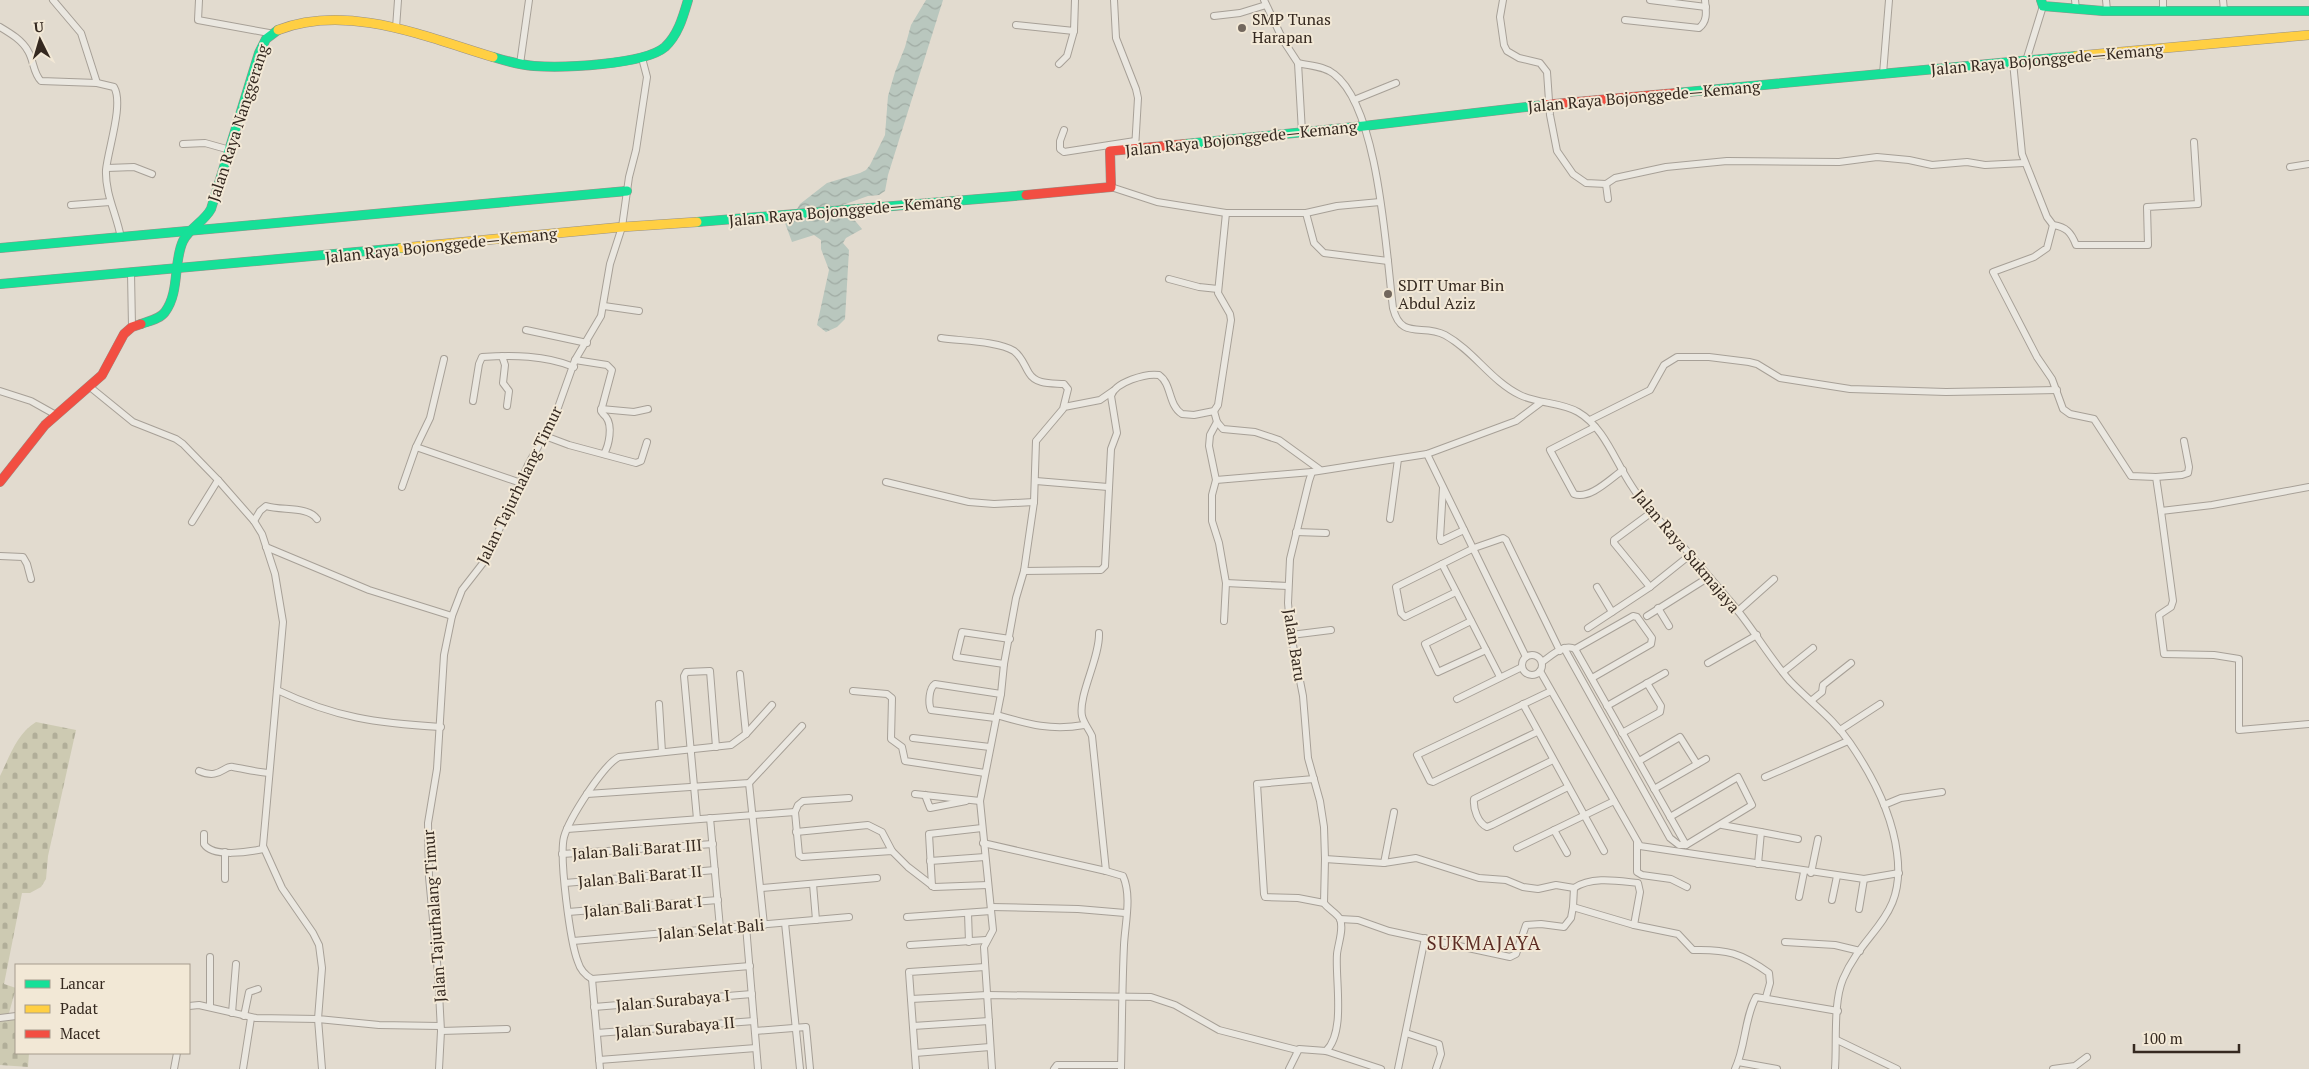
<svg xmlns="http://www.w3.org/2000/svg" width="2309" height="1069" font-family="'PT Serif',serif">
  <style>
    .cemetery { fill: url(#cemetery-stones) }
    .water { fill: url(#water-waves) }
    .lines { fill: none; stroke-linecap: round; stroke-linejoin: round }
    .street-casing { stroke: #a7a097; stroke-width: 8 }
    .fast-casing { stroke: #979088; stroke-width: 10 }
    .slow-casing { stroke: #979088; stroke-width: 10 }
    .jam-casing { stroke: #979088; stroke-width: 10 }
    .street { stroke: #eae7e0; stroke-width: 6 }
    .fast { stroke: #16e098; stroke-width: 9 }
    .slow { stroke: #ffcf43; stroke-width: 9 }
    .jam { stroke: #f24e42; stroke-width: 9 }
    .poi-dot { fill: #72675d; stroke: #f2e8d6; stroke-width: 2 }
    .labels { text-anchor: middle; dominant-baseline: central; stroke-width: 4; stroke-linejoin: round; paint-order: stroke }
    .poi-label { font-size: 16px; fill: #352920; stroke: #f2e8d6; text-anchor: start }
    .street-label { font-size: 16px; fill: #352920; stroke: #f2e8d6 }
    .quarter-label { font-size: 19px; letter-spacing: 1px; fill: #5d2d25; stroke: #f2e8d6 }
  </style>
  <defs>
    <pattern id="cemetery-stones" width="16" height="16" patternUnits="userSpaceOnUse" patternTransform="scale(1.25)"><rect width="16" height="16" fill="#cdcab2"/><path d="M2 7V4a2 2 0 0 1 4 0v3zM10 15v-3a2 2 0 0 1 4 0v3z" fill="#b1ae99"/></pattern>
    <pattern id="water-waves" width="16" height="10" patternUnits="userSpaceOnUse" patternTransform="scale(1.25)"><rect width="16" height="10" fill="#b9c7be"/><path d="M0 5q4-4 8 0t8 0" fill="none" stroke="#a0aba3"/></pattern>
  </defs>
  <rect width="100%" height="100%" fill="#e2dbcf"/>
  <path class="cemetery" d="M36 722 76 730 48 856 46 879 41 887 30 893H22L4 984 16 988 9 1013 16 1014V1053H29L28 1067 0 1065V776C9 758 17 733 36 722Z"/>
  <g class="water">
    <polygon points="926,0 943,0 888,175 885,191 879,195 868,196 840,206 796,211 800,204 827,183 860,173 866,170 870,165 885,135 888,96 895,72 905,47 911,25"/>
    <polygon points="846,210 862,229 846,238 843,243 849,250 845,319 837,327 826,332 817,325 829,270 821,249 821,240 814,235 792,242 785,223 786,214"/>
  </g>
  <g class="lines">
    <g class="street-casing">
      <g id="street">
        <polyline points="53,0 81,33 97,83"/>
        <polyline points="199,0 198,20 269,33"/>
        <polyline points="1114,0 1116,38 1136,89 1138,98 1135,149"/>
        <path d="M1264 0 1283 40 1298 63C1310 66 1324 66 1334 74 1379 108 1386 253 1393 308 1401 341 1423 323 1445 335 1474 351 1491 381 1520 395 1539 404 1561 402 1578 412 1604 427 1615 461 1631 485 1642 503 1658 519 1673 535 1692 557 1711 578 1729 600 1751 625 1768 656 1790 681 1810 702 1833 718 1850 743 1872 775 1892 813 1897 853 1906 919 1865 928 1843 979 1833 1003 1837 1042 1835 1069"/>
        <polyline points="1503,0 1500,17 1504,45 1507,51 1519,58 1540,63 1547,72 1550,115 1557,151 1573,174 1586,183 1606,184 1615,178 1666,167 1727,161 1839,162 1877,157 1909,160 1932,165 1967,162 1985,165 2024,163"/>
        <polyline points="1650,0 1706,7"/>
        <polyline points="2075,0 2076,9"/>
        <polyline points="2106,0 2107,10"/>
        <polyline points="2223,0 2224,10"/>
        <polyline points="2163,10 2163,0"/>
        <polyline points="1214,16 1240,13 1266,5"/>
        <path d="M1625 20 1699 28C1708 21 1706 11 1705 0"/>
        <polyline points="1016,25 1074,31 1075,0"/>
        <path d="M0 27C10 33 22 40 28 51 34 61 33 73 41 81L97 83 114 87C124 104 108 149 106 170 105 194 117 215 121 238"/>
        <polyline points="396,28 398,0"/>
        <polyline points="2026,61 2043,6"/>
        <path d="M2013 62 2022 154 2047 217 2053 225C2066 227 2071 232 2076 245H2148L2147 207 2198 204 2194 142"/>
        <polyline points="1298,63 1302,132"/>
        <polyline points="520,64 529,0"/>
        <polyline points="1059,64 1067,56 1074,31"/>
        <polyline points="1883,74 1889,0"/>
        <polyline points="1354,100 1396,83"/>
        <polyline points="1064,130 1060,141 1060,149 1064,152 1135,141"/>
        <polyline points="183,144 205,143 230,150"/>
        <polyline points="2290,167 2309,164"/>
        <polyline points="107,168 134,167 152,174"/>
        <polyline points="1606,184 1608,199"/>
        <polyline points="1111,187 1157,202 1226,213 1306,213 1337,206 1380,202"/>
        <polyline points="71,205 110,202"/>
        <polyline points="1306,213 1314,243 1324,253 1388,261"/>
        <polyline points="2053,225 2047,248 2034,257 1993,272 2037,357 2052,379 2063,409 2070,414 2094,419 2131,476 2156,477 2161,511 2212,505 2309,487"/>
        <polyline points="131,273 132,327"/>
        <polyline points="1169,279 1199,287 1218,289"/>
        <polyline points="604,306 639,311"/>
        <polyline points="526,330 587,343"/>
        <path d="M941 338C960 341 998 341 1014 351 1022 357 1024 365 1029 373 1036 385 1052 383 1064 384L1068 389 1063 409 1036 441 1034 502 1024 571 1016 598 1004 664 1001 694 980 801 993 930 984 947 992 1069"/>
        <polyline points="502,356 505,365 503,383 509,391 507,406"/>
        <polyline points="444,359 430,418 416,447 521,483"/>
        <path d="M575 360 607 365 612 370 601 411C602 413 604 415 606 417 613 426 609 445 604 454"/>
        <polyline points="90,387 133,422 176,439 183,444 218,480 254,521 262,534 275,574 283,622 263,846 282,888 313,933 319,945 322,968 318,1019 379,1025 440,1026"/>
        <polyline points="0,391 31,401 56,415"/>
        <path d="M473 401 479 364 482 357C512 355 545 355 574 367"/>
        <polyline points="1064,407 1100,400 1113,391"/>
        <polyline points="601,409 634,412 648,409"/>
        <polyline points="1214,411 1217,422 1223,429 1255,432 1279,440 1319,469"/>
        <polyline points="1590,420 1650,390 1664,365 1677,357 1709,357 1749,362 1757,364 1780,378 1850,389 1946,392 2057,390"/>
        <polyline points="1217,422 1210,435 1209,446 1216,480 1212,495 1212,521 1219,543 1226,583 1224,621"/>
        <path d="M1595 427 1550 450 1574 494C1590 500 1610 479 1623 470"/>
        <polyline points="545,436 569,445 636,463 641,461 647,442"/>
        <polyline points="1427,454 1526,657"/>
        <polyline points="2156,477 2182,475 2188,473 2189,467 2184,441"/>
        <polyline points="1216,480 1312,472"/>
        <polyline points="1036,481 1108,487"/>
        <polyline points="886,482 969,502 994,504 1034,502"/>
        <polyline points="402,487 416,447"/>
        <polyline points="1443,488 1440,538 1441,541 1464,530"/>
        <polyline points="2161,511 2173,601 2171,607 2159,615 2164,654 2214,655 2239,659 2239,730 2309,724"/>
        <polyline points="1390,519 1398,459"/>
        <path d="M254 521 260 511 266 506C282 511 308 506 317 519"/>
        <polyline points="192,522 218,480"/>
        <polyline points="1296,532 1326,533"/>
        <polyline points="266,547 369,590 452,616"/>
        <polyline points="0,556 23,557 27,564 31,579"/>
        <polyline points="1442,564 1500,677"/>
        <path d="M1024 571 1101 570 1105 566 1111 449 1117 433 1111 396C1115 382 1146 373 1159 375 1172 384 1168 405 1182 414L1194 415 1214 411 1218 405 1231 320 1230 314 1218 293 1226 213"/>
        <polyline points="1226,583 1288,586"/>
        <polyline points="1597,587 1612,612"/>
        <polyline points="1650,587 1614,543 1614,540 1652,512"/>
        <polyline points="1456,592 1405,617 1401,613 1396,587 1474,548 1503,538 1506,540 1560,651"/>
        <polyline points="1658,608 1669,626"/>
        <polyline points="1738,611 1774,579"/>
        <polyline points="1647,616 1709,577"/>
        <polyline points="1471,621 1425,644 1438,672 1486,650"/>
        <polyline points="1588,628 1650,587 1690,555"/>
        <path d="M1099 633C1100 658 1078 695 1082 716 1084 724 1089 729 1092 736L1106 871"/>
        <polyline points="1291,635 1331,630"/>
        <polyline points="1564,648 1670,838 1679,845 1686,845 1752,805 1738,777 1670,817"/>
        <polyline points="1575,649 1633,616 1637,617 1652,638 1651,644 1592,678"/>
        <circle cx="1532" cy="665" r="10"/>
        <path d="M1542 662C1551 656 1564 643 1575 649L1686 845"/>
        <polyline points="1708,663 1757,635"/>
        <polyline points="1004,664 956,657 962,632 1010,639"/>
        <polyline points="1540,671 1640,846 1864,879 1899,873"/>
        <polyline points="1783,672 1813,648"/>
        <polyline points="740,674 746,734"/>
        <path d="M277 690C336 718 376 723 441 727"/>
        <polyline points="853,691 887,694 892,698 891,739 902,747 905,761 985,773"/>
        <polyline points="1457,699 1522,667"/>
        <polyline points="1812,700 1822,692 1823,685 1851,663"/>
        <polyline points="659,704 662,752"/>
        <polyline points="1523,704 1604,851"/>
        <polyline points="1607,706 1665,673"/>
        <path d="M997 715C1028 724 1051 731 1084 725"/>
        <path d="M995 718 931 710C928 703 929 688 935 684L1001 694"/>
        <polyline points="1840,730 1880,704"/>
        <polyline points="1537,732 1433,782 1430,781 1417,755 1551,691"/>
        <polyline points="1622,733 1660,712 1661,706 1647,683"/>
        <polyline points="913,738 990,747"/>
        <path d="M1553 760 1474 799C1473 809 1478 823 1487 827L1492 825 1568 787"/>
        <polyline points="1639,761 1680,737 1697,764"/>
        <path d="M199 771C220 780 224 765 233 767 245 769 256 772 269 773"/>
        <polyline points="1765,777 1848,741"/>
        <polyline points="1314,779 1257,784 1264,894 1265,897 1298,898 1324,903"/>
        <polyline points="749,783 764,925"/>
        <polyline points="1654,789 1706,759"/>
        <polyline points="587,794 749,783 802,726"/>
        <polyline points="915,794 980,801"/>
        <polyline points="925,795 930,808 966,801"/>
        <polyline points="849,798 803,801 798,805 795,812 799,855 802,857 892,851 908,867 934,887 988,885"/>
        <polyline points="1884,805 1901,798 1942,792"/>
        <polyline points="710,818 720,928"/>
        <polyline points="697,819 684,676 686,672 710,671 716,747"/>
        <polyline points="1722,825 1761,832 1758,864"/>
        <polyline points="567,829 795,812"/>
        <polyline points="1554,830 1567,853"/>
        <polyline points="796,832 868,825 882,832 892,851"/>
        <polyline points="1761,832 1798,839"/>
        <path d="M204 834V844C213 858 249 852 263 849"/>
        <path d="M983 843 1106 871 1123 876C1132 896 1125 924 1124 945 1122 987 1122 1028 1121 1069"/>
        <polyline points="1637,843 1637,872 1642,875 1671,879 1687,887"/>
        <polyline points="1517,848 1614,801"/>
        <polyline points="225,852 225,879"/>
        <polyline points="562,854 713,844"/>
        <polyline points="1325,859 1384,863 1416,858 1479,878 1506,880 1523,887 1538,889 1556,885 1574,888"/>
        <polyline points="930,861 985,857"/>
        <polyline points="1384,863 1394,812"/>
        <polyline points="1811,873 1818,839"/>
        <polyline points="565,883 715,870"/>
        <polyline points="813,884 816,920"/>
        <polyline points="932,886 929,834 982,828"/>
        <polyline points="761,888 877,878"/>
        <polyline points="1799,897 1804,872"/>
        <polyline points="1832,900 1837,876"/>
        <polyline points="991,907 1078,909 1125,913"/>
        <path d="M1573 907 1574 888C1592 876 1618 881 1638 883L1640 892 1634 925"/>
        <polyline points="1859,909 1864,879"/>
        <polyline points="568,912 718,900"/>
        <polyline points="968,913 969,942"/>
        <polyline points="907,917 991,911"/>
        <path d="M1340 919 1358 920 1389 931 1510 957 1516 954 1526 925 1541 924 1564 927 1571 918 1573 907 1634 925 1678 934 1693 950C1727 949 1741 953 1769 973L1770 983 1766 997"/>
        <polyline points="785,923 800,1069"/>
        <polyline points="746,926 758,1069"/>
        <polyline points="573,941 849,917"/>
        <polyline points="1785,942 1835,945 1860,951"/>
        <polyline points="910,945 986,940"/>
        <path d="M592 979C585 975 580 969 578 962 570 942 559 857 564 837 569 819 603 765 619 757L731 745 746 734 772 705"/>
        <polyline points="592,979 750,966"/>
        <polyline points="592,979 600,1069"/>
        <polyline points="911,999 987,995 1151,997 1175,1005 1219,1030 1297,1050"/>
        <polyline points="189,1006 199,1005 256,1018 318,1019 322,1069"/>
        <polyline points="210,1007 210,957"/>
        <polyline points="594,1007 752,994"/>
        <polyline points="232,1013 236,964"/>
        <polyline points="244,1016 249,992 258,989"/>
        <polyline points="0,1018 16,1016"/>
        <polyline points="913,1026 989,1021"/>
        <polyline points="441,1031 507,1029"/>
        <polyline points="755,1031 806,1027 810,1069"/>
        <polyline points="597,1033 754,1021"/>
        <polyline points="1406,1033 1439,1044 1441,1054 1436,1069"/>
        <polyline points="1837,1040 1897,1069"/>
        <path d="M1326 1051C1346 1032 1335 980 1337 954 1338 944 1344 929 1340 919 1337 913 1328 909 1324 903L1325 859 1324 827 1320 801 1308 758 1303 696 1291 635 1288 603 1290 559 1309 481 1312 472 1427 454 1516 421 1540 403"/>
        <polyline points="915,1053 990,1047"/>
        <polyline points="599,1060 756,1048"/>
        <polyline points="1738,1062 1777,1069"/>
        <polyline points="174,1069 177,1053"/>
        <polyline points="243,1069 251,1018"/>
        <polyline points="439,1069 441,1031 438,973 429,877 428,823 437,769 444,655 452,616 462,590 483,563 490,550 528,465 555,416 575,360 601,316 610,264 622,227 629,177 636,150 647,77 642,58"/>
        <polyline points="916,1069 909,972 985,967"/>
        <polyline points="1054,1069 1057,1065 1121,1065"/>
        <polyline points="1289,1069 1299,1049 1326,1051 1381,1069"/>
        <polyline points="1398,1069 1425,938"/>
        <path d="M1735 1069C1746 1046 1744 1019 1756 997L1838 1011"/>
        <polyline points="2053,1069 2075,1066 2087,1057"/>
      </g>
    </g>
    <g class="fast-casing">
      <g id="fast">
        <polyline points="2041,0 2043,6 2103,11 2309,11"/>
        <path d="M493 57C506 61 520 65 534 66 562 68 644 65 665 47 678 35 683 17 688 0"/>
        <polyline points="1676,93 2076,56"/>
        <polyline points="1185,144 1364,126 1543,105"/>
        <polyline points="697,222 1026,195"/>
        <polyline points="0,248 627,191"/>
        <polyline points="0,284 401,248"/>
        <path d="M141 324C149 321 160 319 165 312 180 292 173 262 183 241 190 227 204 222 211 209L259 53 266 39 278 30"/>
      </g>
    </g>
    <g class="slow-casing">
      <g id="slow">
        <path d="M278 30C348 3 426 37 493 57"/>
        <polyline points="2076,56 2309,35"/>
        <polyline points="401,248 622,227 697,222"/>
      </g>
    </g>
    <g class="jam-casing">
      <g id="jam">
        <polyline points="1543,105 1676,93"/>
        <polyline points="1026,195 1111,187 1110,151 1185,144"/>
        <polyline points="0,482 45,425 102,375 124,334 132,327 141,324"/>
      </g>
    </g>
    <use href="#street" class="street"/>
    <use href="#fast" class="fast"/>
    <use href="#slow" class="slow"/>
    <use href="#jam" class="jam"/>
  </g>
  <g class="poi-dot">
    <circle cx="1242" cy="28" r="5"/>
    <circle cx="1388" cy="294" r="5"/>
  </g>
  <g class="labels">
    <g class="poi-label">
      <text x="1252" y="19">SMP Tunas<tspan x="1252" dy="18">Harapan</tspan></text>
      <text x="1398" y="285">SDIT Umar Bin<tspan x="1398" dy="18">Abdul Aziz</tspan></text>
    </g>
    <g class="street-label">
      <text transform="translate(2047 59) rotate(-5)">Jalan Raya Bojonggede—Kemang</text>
      <text transform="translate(1644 96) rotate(-5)">Jalan Raya Bojonggede—Kemang</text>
      <text transform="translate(238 123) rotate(-72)">Jalan Raya Nanggerang</text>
      <text transform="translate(1241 138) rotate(-6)">Jalan Raya Bojonggede—Kemang</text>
      <text transform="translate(845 210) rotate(-5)">Jalan Raya Bojonggede—Kemang</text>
      <text transform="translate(441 245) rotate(-6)">Jalan Raya Bojonggede—Kemang</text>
      <text transform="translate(519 485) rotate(-64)">Jalan Tajurhalang Timur</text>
      <text transform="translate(1687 551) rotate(50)">Jalan Raya Sukmajaya</text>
      <text transform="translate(1295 645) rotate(81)">Jalan Baru</text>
      <text transform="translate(637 849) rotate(-4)">Jalan Bali Barat III</text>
      <text transform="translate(640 876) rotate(-5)">Jalan Bali Barat II</text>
      <text transform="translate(643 906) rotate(-5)">Jalan Bali Barat I</text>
      <text transform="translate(434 916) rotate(-94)">Jalan Tajurhalang Timur</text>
      <text transform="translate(711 929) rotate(-5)">Jalan Selat Bali</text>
      <text transform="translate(673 1000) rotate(-5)">Jalan Surabaya I</text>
      <text transform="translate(675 1027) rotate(-5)">Jalan Surabaya II</text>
    </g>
    <g class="quarter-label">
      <text x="1484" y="942">SUKMAJAYA</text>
    </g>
  </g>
  <rect x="15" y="964" width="175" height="90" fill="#f2e8d6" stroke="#a69c8d"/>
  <rect x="25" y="980" width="25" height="8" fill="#16e098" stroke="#a69c8d"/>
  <text x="60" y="989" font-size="15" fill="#352920">Lancar</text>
  <rect x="25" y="1005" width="25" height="8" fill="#ffcf43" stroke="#a69c8d"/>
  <text x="60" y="1014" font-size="15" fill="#352920">Padat</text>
  <rect x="25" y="1030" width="25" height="8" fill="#f24e42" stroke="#a69c8d"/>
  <text x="60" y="1039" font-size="15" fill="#352920">Macet</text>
  <g transform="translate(40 40) rotate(355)" stroke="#f2e8d6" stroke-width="4" paint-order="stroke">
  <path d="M0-4L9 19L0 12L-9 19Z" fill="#352920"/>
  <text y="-8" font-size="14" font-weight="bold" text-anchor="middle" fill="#352920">U</text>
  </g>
  <path d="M2134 1044v8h105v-8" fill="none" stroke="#352920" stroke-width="2.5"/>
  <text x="2142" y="1044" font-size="15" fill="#352920" stroke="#f2e8d6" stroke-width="4" paint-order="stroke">100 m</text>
</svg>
